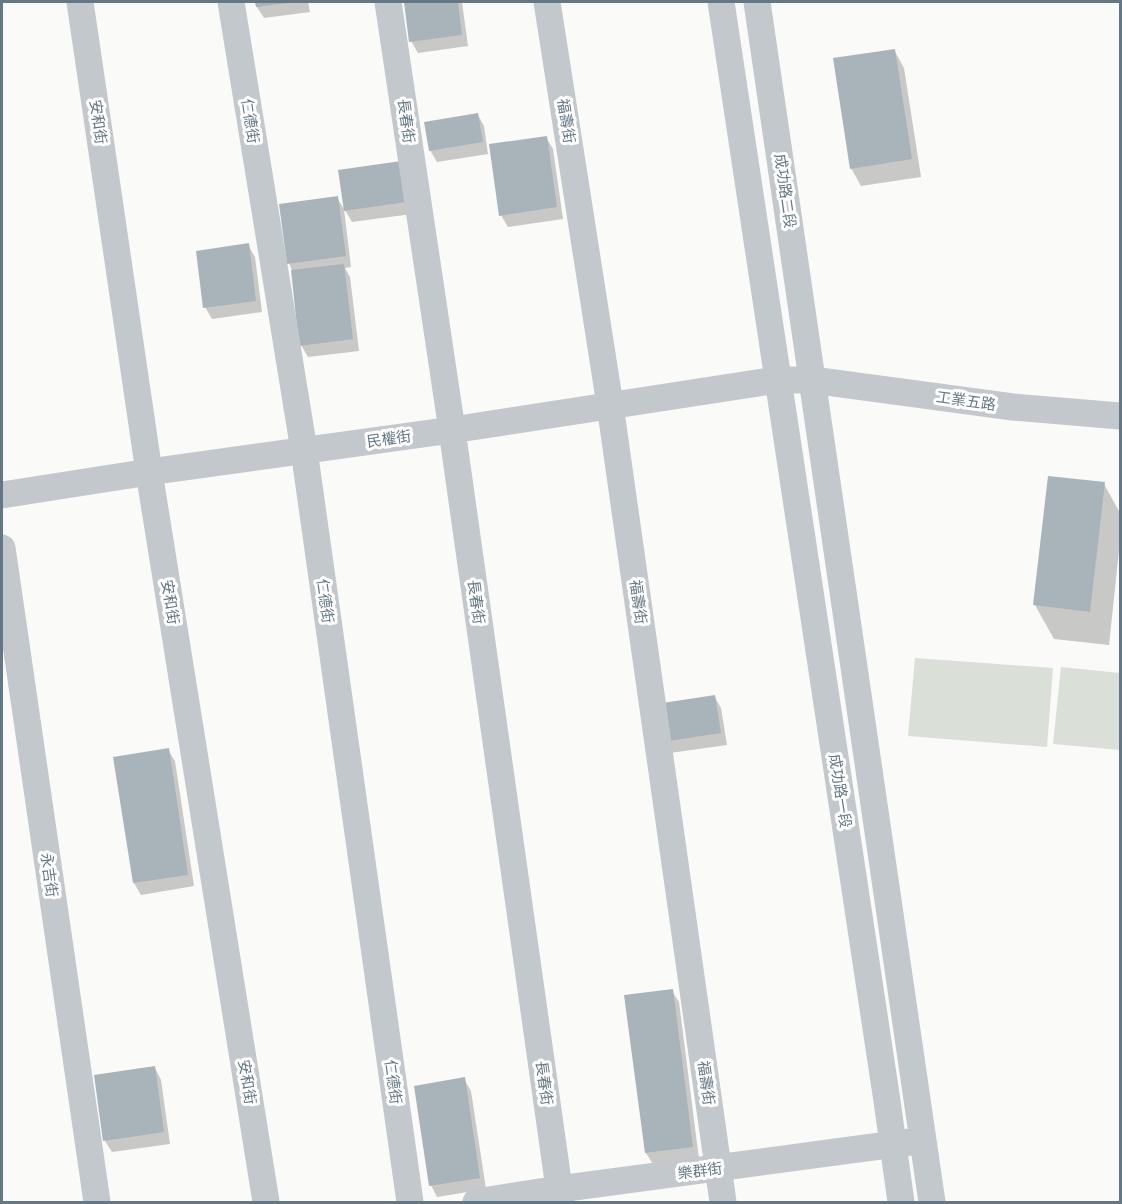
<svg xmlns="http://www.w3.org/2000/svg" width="1122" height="1204" font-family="Raleway,'Noto Sans TC',sans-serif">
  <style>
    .pitch { fill: #dae0d7 }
    .shadow { fill: #0003 }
    .building { fill: #a9b4ba }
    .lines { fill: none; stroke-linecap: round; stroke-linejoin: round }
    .minor { stroke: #c3c8cc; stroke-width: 27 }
    .labels { text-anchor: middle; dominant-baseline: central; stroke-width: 6; stroke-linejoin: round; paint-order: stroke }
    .street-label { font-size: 15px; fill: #637884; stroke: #fff }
  </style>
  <rect width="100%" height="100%" fill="#fafaf8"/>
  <g class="pitch">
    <polygon points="915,658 1053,668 1047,747 908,736"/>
    <polygon points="1061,667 1120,673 1120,750 1053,744"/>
  </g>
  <g class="shadow">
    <polygon points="257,2 308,2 310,12 264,18 257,7"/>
    <polygon points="405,2 462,2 468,46 418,53 411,41"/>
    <polygon points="894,50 904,68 921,177 861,186 851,168"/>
    <polygon points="478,115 484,126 488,154 437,162 430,150"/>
    <polygon points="546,137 553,149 563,219 508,227 501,215"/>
    <polygon points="400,163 412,214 352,222 345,210"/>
    <polygon points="337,198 344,209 351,267 345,268 350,277 359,351 308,357 301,345 292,270 289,263"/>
    <polygon points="248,245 255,257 262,312 212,319 205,307"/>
    <polygon points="1104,484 1120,513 1120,541 1109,645 1054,639 1035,605"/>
    <polygon points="714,696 721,708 727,745 670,753 663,742"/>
    <polygon points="168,750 175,761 194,886 141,895 134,883 115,758"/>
    <polygon points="672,991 679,1002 699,1159 653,1164 646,1153"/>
    <polygon points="155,1068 161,1080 170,1144 112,1152 105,1141"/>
    <polygon points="464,1079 471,1091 486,1189 437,1197 431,1185"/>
  </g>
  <g class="building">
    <polygon points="255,2 287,2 287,3 256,7"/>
    <polygon points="404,2 458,2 462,35 409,42"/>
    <polygon points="895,49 912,159 850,169 833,58"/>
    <polygon points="478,113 483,142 429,151 424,122"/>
    <polygon points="547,136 557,207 499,216 489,144"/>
    <polygon points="401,161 406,202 344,211 338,170"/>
    <polygon points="338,196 346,256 287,264 279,204"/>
    <polygon points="249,243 256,301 203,308 196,251"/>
    <polygon points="344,264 353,339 299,346 291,270"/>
    <polygon points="1048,476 1105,482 1090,612 1033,605"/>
    <polygon points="715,695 721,733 662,742 656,704"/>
    <polygon points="169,748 188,875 133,883 113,757"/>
    <polygon points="673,989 693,1147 645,1153 624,995"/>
    <polygon points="155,1066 164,1132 103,1141 94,1075"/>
    <polygon points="465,1077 480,1178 429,1186 414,1086"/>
  </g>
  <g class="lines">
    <g class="minor">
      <polyline points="80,2 149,472 266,1202"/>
      <polyline points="231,2 304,450 410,1202"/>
      <polyline points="388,2 452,430 561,1202"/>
      <polyline points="547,2 610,405 723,1202"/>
      <polyline points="721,2 887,1101 901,1202"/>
      <polyline points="757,2 932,1202"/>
      <polyline points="2,495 149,472 452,430 777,380 812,380 1013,407 1120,416"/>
      <polyline points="2,548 97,1202"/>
      <polyline points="476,1202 559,1189 910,1142"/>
    </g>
  </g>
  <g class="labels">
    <g class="street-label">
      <text transform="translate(250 121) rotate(81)">仁德街</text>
      <text transform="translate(406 121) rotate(82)">長春街</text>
      <text transform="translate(566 121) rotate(81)">福壽街</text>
      <text transform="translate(98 122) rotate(82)">安和街</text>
      <text transform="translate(785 191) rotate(82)">成功路二段</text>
      <text transform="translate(966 401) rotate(8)">工業五路</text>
      <text transform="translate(389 439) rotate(-8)">民權街</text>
      <text transform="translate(325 601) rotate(82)">仁德街</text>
      <text transform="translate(170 602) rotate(81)">安和街</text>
      <text transform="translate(476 602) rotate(82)">長春街</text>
      <text transform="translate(638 602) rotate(82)">福壽街</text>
      <text transform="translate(840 791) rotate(81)">成功路一段</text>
      <text transform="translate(49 875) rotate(82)">永吉街</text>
      <text transform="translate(247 1082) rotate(81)">安和街</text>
      <text transform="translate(393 1082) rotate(82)">仁德街</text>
      <text transform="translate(544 1083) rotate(82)">長春街</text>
      <text transform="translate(706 1083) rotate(82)">福壽街</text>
      <text transform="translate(700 1171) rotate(-7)">樂群街</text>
    </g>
  </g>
  <rect width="1122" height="1204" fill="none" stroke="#637884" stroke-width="6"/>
</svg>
